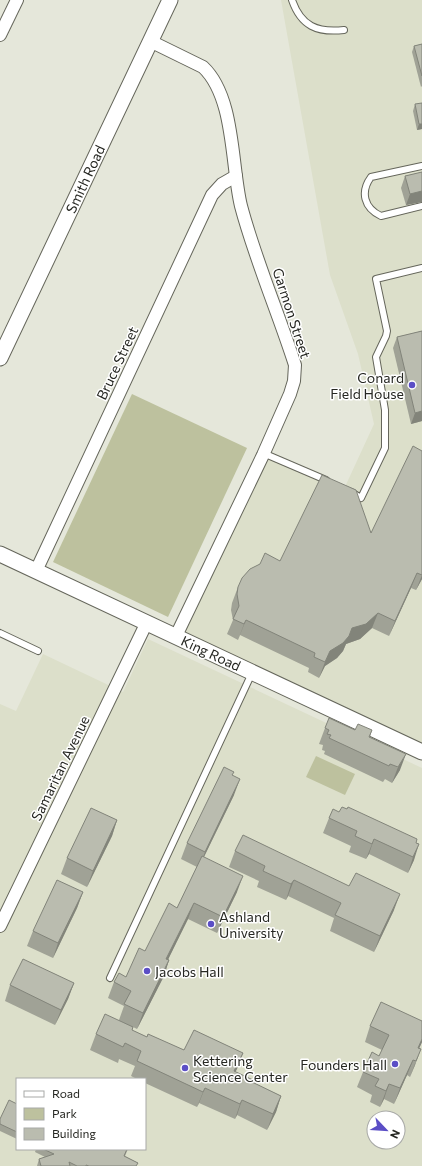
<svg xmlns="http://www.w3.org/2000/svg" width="422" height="1166" font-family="Commissioner,sans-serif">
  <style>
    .built { fill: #dcdfca; fill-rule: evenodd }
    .green { fill: #bdc19e }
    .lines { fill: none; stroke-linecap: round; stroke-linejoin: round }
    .service-casing { stroke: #65665b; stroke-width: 8 }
    .minor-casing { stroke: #65665b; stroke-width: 14 }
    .tertiary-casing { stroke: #65665b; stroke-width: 17 }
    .service { stroke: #fff; stroke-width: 6 }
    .minor { stroke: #fff; stroke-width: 12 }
    .tertiary { stroke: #fff; stroke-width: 15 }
    .wall { fill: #a0a296 }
    .shaded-wall { fill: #82847a }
    .building { fill: #babcaf; stroke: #82847a }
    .poi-dot { fill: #5b4ec6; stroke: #fff; stroke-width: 1.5 }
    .labels { text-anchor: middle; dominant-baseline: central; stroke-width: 3; stroke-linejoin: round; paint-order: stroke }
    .street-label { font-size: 14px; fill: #262722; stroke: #fff }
    .poi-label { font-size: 14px; fill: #262722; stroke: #fff; text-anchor: start }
  </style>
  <rect width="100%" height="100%" fill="#e5e7da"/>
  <g class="built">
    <polygon points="281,0 422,0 422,746 182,632 263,453 344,489 374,424 358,354 330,275"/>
    <path d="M148 639 422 768V1166H0V704L16 711 43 654 123 692ZM17 1079H145V1149H17ZM374 1118H398V1142H374Z"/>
  </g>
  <g class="green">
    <polygon points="132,394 247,448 168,617 53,562"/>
    <polygon points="316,756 355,774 345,795 306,777"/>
  </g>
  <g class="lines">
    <g class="service-casing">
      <g id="service">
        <path d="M292 0C301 26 317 33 344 30"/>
        <path d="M422 166 371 177C360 192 364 208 381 216L422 206"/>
        <polyline points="263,453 326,480"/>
        <polyline points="351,492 361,498 385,448 385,410 376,357 386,336 387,331 376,279 422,268"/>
        <polyline points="0,633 38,651"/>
        <polyline points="110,978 252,673"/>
      </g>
    </g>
    <g class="minor-casing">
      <g id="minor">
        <polyline points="0,35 17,0"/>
        <path d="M150 41 203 67C235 97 231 165 241 206 255 259 278 312 295 365L294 381 290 394 263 455 176 636"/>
        <polyline points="36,571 212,195 222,184 236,176"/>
        <polyline points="0,926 147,622"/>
      </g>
    </g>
    <g class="tertiary-casing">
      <g id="tertiary">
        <polyline points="0,358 170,0"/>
        <polyline points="0,554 422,752"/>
      </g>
    </g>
    <use href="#service" class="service"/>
    <use href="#minor" class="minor"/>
    <use href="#tertiary" class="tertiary"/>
  </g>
  <g class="wall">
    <polygon points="422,44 422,86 421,87 412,52 414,46"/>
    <polygon points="415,104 422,129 417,130 413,111"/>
    <polygon points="422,172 422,202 406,205 401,188 405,176"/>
    <polygon points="422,331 422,421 411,424 393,348 397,337"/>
    <polygon points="422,451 422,579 416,590 411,588 389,636 372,628 360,639 346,644 343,651 337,658 325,666 319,678 308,672 309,668 240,635 238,640 227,634 233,620 231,610 232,603 238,587 280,561 371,533"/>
    <polygon points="325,728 355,730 372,730 370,737 400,770 392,783 385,779 383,782 324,754 325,751 322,750 323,745 319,744"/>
    <polygon points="232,776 234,795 204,857 237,892 217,933 188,919 168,959 169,960 164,976 137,1029 133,1027 132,1030 147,1037 184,1050 243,1053 235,1072 252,1082 281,1096 276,1112 267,1130 237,1115 235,1119 199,1103 197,1107 145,1083 145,1079 137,1079 131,1076 135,1066 119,1059 118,1063 90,1050 96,1034 119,1020 124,1006 108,998 114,982 126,977 145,951 177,908 197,867 181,859 187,843"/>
    <polygon points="329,818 416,843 414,860 408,873 369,854 366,859 349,852 351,846 323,833"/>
    <polygon points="117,820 112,836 87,887 61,874 67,858"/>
    <polygon points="235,851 394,910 374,952 330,931 334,918 288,896 286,900 257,887 259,881 229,867"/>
    <polygon points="83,892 77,908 53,958 27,946 33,931"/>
    <polygon points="74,983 68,999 55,1025 5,1001 10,985"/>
    <polygon points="370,1026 422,1042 419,1048 415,1065 410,1077 407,1075 394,1104 384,1099 380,1107 370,1102 372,1095 357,1087 363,1072 379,1056 382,1050 365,1042"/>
    <polygon points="17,1104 17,1139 0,1131 0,1119"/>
    <polygon points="36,1149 128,1149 125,1156 138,1163 136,1166 37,1166 39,1159 45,1157 35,1152"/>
  </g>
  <g class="shaded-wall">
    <polygon points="419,124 422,124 422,129 417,130"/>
    <polygon points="422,191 422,202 406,205 410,194"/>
    <polygon points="422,411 422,421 411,424 415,413"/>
    <polygon points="417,573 411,588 389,636 395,621"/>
    <polygon points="422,575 422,579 416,590"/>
    <polygon points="378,613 372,628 360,639 346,644 343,651 337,658 325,666 319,678 325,662 330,651 352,628"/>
    <polygon points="246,620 238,640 244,624"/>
    <polygon points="406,754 400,770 392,783 398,767"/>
    <polygon points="240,779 234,795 199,867 205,852"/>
    <polygon points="117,820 112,836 87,887 93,871"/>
    <polygon points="374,839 369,854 366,859"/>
    <polygon points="419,844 414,860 408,873 413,857"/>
    <polygon points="243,876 237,892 217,933 223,917"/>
    <polygon points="294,880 288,896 286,900 291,884"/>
    <polygon points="83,892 77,908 53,958 58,943"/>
    <polygon points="400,894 394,910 374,952 380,936"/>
    <polygon points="194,903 188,919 161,974 166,959"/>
    <polygon points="169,960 164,976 137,1029 143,1013"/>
    <polygon points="74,983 68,999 55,1025 61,1010"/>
    <polygon points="422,1039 422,1042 414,1060 418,1048"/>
    <polygon points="421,1049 415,1065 410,1077 416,1061"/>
    <polygon points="243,1053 237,1069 228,1087 234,1071"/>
    <polygon points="413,1060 407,1075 394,1104 400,1088"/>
    <polygon points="389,1084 384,1099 380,1107 386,1091"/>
    <polygon points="205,1088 199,1103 197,1107 203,1092"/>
    <polygon points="281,1096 276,1112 267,1130 273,1114"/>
    <polygon points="242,1100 237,1115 235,1119 240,1104"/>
  </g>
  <g class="building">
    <polygon points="422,44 422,76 414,46"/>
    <polygon points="422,103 422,124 419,124 415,104"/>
    <polygon points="422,172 422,191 410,194 405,176"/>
    <polygon points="422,331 422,411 415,413 397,337"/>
    <polygon points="413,446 422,451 422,575 417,573 395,621 378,613 366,624 352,628 349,636 343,643 330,651 325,662 314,657 315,653 246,620 244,624 233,619 239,606 237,594 238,587 242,578 250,569 260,564 265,553 280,561 322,475 356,490 371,533"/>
    <polygon points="329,718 355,730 358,724 372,730 369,737 406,754 398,767 390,764 389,766 329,738 331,735 327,734 329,730 325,728"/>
    <polygon points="224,767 234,772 232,775 240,779 205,852 187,843"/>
    <polygon points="342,807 347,809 348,807 417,839 416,843 419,844 413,857 374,839 372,844 355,836 357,831 329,818 333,809 339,812"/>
    <polygon points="91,808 117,820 93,871 67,858"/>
    <polygon points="243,835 349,886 356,873 400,894 380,936 335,915 341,903 294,880 291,884 263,871 265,866 235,851"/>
    <polygon points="202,856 243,876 223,917 194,903 166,959 169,960 143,1013 124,1004 131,991 114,982 119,973 126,977 139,948 145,951 169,903 177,908"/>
    <polygon points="57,880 83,892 58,943 33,931"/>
    <polygon points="23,959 74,983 61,1010 10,985"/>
    <polygon points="381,1002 422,1021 422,1039 418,1048 421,1049 416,1061 413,1060 400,1088 389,1084 386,1091 375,1086 379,1079 363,1072 372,1052 379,1056 389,1035 370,1026"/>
    <polygon points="105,1014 133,1027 132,1030 147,1037 148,1034 184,1050 194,1030 243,1053 234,1071 253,1080 252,1082 281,1096 273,1114 242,1100 240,1104 205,1088 203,1092 137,1061 141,1051 125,1043 123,1047 96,1034"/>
    <polygon points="9,1100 17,1104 17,1132 0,1124 0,1119"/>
    <polygon points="43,1149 127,1149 124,1156 138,1163 136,1166 89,1166 86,1165 86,1166 77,1166 69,1162 70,1166 41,1166 39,1159 54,1154"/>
  </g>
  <g class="poi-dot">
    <circle cx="412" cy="385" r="4"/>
    <circle cx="211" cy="924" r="4"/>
    <circle cx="147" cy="971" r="4"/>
    <circle cx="395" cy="1064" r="4"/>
    <circle cx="185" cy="1068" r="4"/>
  </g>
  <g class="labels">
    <g class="street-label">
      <text transform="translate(85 179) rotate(-65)">Smith Road</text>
      <text transform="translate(292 313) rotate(72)">Garmon Street</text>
      <text transform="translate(117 363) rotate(-65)">Bruce Street</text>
      <text transform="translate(211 653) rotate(25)">King Road</text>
      <text transform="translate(60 768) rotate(-64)">Samaritan Avenue</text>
    </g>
    <g class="poi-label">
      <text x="404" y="377" text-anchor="end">Conard<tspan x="404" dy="16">Field House</tspan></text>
      <text x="219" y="916">Ashland<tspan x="219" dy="16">University</tspan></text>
      <text x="155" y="971">Jacobs Hall</text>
      <text x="193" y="1060">Kettering<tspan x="193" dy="16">Science Center</tspan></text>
      <text x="387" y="1064" text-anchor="end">Founders Hall</text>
    </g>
  </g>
  <rect x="16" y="1078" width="130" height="72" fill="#ffffff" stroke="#a8a9a7"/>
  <rect x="24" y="1091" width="20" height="6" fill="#ffffff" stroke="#a8a9a7"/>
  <text x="52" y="1098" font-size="12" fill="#262722">Road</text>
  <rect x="24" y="1108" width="20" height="12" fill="#bdc19e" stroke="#a8a9a7"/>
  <text x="52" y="1118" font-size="12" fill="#262722">Park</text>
  <rect x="24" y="1128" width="20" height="12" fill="#babcaf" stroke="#a8a9a7"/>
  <text x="52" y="1138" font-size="12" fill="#262722">Building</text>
  <g transform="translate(386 1130) rotate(115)"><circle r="19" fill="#ffffff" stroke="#a8a9a7"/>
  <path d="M0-3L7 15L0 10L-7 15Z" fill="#5b4ec6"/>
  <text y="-6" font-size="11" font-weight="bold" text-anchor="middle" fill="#262722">N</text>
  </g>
</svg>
